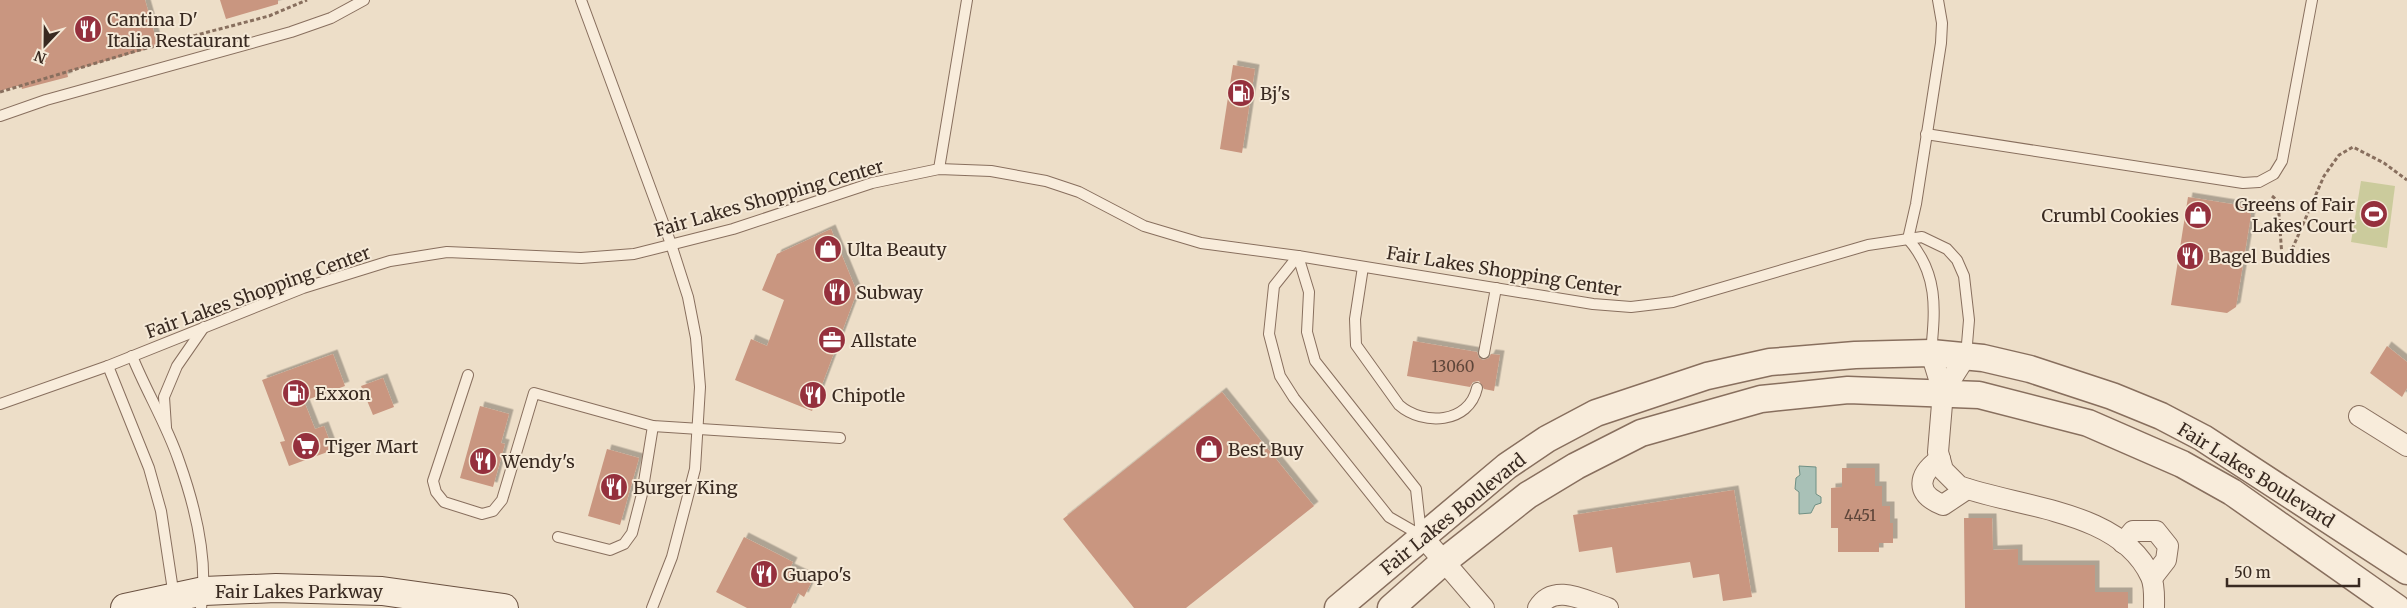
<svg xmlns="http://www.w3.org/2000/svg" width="2407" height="608" font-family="Merriweather,serif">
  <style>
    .green { fill: #cbcb9c }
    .water { fill: #a9c1b7; stroke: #6f9084 }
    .building { fill: #c99680; filter: url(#shadow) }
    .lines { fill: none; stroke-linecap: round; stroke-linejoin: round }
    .service-casing { stroke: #886f5e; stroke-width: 12 }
    .minor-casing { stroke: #886f5e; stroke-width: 22 }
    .tertiary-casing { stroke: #886f5e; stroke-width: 29 }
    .secondary-casing { stroke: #6a5141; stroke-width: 30 }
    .path { stroke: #886f5e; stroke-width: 3; stroke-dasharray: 4 2.5; stroke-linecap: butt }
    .service { stroke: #f8ecdb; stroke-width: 10 }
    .minor { stroke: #f8ecdb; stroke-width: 20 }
    .tertiary { stroke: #f8ecdb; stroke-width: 26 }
    .secondary { stroke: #f8ecdb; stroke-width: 28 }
    .labels { text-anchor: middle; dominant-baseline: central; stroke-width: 4; stroke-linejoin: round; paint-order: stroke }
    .number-label { font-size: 15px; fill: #5d4539 }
    .poi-label { font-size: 18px; fill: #392a21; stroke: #f5e9d7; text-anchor: start }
    .street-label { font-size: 18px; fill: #392a21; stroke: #f5e9d7 }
  </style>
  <defs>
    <filter id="shadow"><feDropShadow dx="4.5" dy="-4.5" stdDeviation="0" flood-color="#0004"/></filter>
  </defs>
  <rect width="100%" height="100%" fill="#eddec8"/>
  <polygon class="green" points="2361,181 2395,186 2387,248 2351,242"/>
  <polygon class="water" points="1799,466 1816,467 1816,494 1821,497 1821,503 1815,505 1811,513 1799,514 1799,492 1795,489 1796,478 1800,475"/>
  <g class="building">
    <polygon points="0,0 145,0 158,46 67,72 68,77 22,89 21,85 0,91"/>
    <polygon points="220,0 278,0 278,4 226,19"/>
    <polygon points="1233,65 1255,69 1242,153 1220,149"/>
    <polygon points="2188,197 2244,206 2251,215 2236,307 2227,313 2171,305"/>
    <polygon points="831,229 857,292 812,411 735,380 751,339 767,346 784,300 762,290 777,254"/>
    <polygon points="1413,341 1477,352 1479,358 1483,360 1489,358 1491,354 1500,355 1494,391 1484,389 1479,381 1473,382 1470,387 1407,376"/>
    <polygon points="2387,346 2407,362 2407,388 2402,397 2370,373"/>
    <polygon points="333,354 345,386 304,401 315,429 324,426 333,450 289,466 280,442 285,441 262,380"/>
    <polygon points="383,378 394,407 373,415 361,386"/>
    <polygon points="1222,392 1314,506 1186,608 1134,608 1063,519"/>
    <polygon points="480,406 509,414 501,443 505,444 493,487 460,478"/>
    <polygon points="607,449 639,458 620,525 588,516"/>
    <polygon points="1842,468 1875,468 1875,486 1882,486 1882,506 1890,506 1890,523 1893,523 1893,543 1879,543 1879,552 1838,552 1838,528 1831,528 1831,488 1842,487"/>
    <polygon points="1734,490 1752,597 1723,601 1719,574 1693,578 1690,562 1616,573 1612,547 1579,552 1573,515"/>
    <polygon points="1964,518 1992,518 1993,550 2018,549 2018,565 2095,565 2095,592 2128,592 2128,608 1965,608"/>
    <polygon points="744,537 793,562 790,568 813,579 804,597 798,593 791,608 747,608 716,592"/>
  </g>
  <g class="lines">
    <g class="service-casing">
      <g id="service">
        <polyline points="581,0 671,244 688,297 696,338 700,387 695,469 672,557 652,608"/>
        <polyline points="0,116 46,100 291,32 331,18 364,0"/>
        <polyline points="1926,134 2243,183 2259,182 2274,174 2282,161 2312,0"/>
        <polyline points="939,169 967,0"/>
        <polyline points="1908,239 1916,204 1941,43 1942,23 1938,0"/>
        <path d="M1908 239C1939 274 1935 310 1931 353"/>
        <polyline points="1298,256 1274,286 1269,334 1280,376 1294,398 1389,517 1422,536"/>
        <polyline points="1298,256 1309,292 1307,332 1315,361 1416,489 1421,534"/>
        <path d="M1363 267 1355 319 1356 345 1399 405C1423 426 1469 424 1477 388"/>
        <polyline points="1484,353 1496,288"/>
        <path d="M132 356C146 391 167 425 179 461 195 506 209 560 201 608"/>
        <polyline points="108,366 149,468 161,511 174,597"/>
        <polyline points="468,375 433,481 436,492 444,502 482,514 493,511 502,500 534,393 653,426 840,438"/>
        <polyline points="0,404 108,366 303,288 390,261 447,252 581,258 634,254 733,229 872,183 939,169 991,171 1046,181 1079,192 1144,226 1201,243 1298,256 1593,304 1631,307 1673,302 1868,245 1922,237 1947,249 1957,260 1964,276 1969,320 1966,356"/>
        <polyline points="166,427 164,397 177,366 204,327"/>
        <polyline points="558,537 610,550 624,544 632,533 642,494 653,426"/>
      </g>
    </g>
    <g class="minor-casing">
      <g id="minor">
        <path d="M1931 353 1943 392 1938 452 1943 470 1959 486C2019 508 2121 510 2151 577 2155 586 2154 599 2154 608"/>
        <polyline points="1943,392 1966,356"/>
        <polyline points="2359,416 2407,446"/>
        <path d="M1940 459C1917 475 1915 494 1943 505L1967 489"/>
        <polyline points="1422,536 1484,608"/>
        <polyline points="2123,543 2133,531 2156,531 2168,546 2166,560 2152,578"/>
        <path d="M1538 608C1554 582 1585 601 1608 608"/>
      </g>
    </g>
    <g class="tertiary-casing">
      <g id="tertiary">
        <polyline points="1338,608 1507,466 1547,439 1596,413 1707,376 1770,362 1855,355 1931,353 1983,358 2030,369 2112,396 2161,416 2203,438 2407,571"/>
        <polyline points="1391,608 1443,562 1528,495 1576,466 1641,433 1761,399 1848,390 1979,395 2088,423 2182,464 2232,492 2397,608"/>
      </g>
    </g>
    <g class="secondary-casing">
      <polyline id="secondary" points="125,608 204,591 276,588 382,591 504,608"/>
    </g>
    <g class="path">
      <polyline points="0,92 136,51 269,16 307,0"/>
      <polyline points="2272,196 2278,201 2282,257 2290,254 2324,176 2339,155 2353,147 2384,163 2407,180"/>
    </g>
    <use href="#service" class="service"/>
    <use href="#minor" class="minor"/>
    <use href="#tertiary" class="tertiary"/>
    <use href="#secondary" class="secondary"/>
  </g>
  <defs>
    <g id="restaurant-disc" transform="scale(1.4375)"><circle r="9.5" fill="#95303d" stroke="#f5e9d7"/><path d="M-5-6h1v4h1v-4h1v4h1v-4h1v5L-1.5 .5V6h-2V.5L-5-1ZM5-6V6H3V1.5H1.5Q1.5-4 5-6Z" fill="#fff"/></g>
    <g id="fuel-disc" transform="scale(1.4375)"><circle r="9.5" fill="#95303d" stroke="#f5e9d7"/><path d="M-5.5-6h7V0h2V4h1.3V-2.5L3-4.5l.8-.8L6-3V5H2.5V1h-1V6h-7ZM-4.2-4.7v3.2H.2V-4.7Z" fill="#fff"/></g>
    <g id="stadium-disc" transform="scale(1.4375)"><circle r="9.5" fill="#95303d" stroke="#f5e9d7"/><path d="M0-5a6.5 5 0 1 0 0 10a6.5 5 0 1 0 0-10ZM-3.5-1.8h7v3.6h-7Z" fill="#fff"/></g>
    <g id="shop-disc" transform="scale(1.4375)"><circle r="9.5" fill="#95303d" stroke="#f5e9d7"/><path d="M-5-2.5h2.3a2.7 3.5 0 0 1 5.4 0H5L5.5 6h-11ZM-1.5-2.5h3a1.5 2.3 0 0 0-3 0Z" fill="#fff"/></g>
    <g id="office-disc" transform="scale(1.4375)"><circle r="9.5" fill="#95303d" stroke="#f5e9d7"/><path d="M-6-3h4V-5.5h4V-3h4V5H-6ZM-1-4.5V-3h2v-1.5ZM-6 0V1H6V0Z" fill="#fff"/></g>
    <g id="supermarket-disc" transform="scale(1.4375)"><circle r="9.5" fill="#95303d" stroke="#f5e9d7"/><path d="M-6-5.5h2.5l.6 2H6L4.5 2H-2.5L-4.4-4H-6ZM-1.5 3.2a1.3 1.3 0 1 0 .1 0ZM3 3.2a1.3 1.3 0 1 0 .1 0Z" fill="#fff"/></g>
  </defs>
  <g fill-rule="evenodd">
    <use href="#restaurant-disc" x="88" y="29"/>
    <use href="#fuel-disc" x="1241" y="93"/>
    <use href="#stadium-disc" x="2374" y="214"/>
    <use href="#shop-disc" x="2198" y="215"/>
    <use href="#shop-disc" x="828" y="249"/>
    <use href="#restaurant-disc" x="2190" y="256"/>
    <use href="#restaurant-disc" x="837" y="292"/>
    <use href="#office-disc" x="832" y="340"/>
    <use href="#fuel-disc" x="296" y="393"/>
    <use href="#restaurant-disc" x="813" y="395"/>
    <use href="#supermarket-disc" x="306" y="446"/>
    <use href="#shop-disc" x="1209" y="449"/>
    <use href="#restaurant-disc" x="483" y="461"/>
    <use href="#restaurant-disc" x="614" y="487"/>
    <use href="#restaurant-disc" x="764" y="574"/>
  </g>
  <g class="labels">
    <g class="number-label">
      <text x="1453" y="366">13060</text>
      <text x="1860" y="515">4451</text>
    </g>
    <g class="poi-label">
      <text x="107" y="19">Cantina D'<tspan x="107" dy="21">Italia Restaurant</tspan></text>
      <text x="1260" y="93">Bj's</text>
      <text x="2355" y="204" text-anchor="end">Greens of Fair<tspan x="2355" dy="21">Lakes Court</tspan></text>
      <text x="2179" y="215" text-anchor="end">Crumbl Cookies</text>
      <text x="847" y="249">Ulta Beauty</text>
      <text x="2209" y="256">Bagel Buddies</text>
      <text x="856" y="292">Subway</text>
      <text x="851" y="340">Allstate</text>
      <text x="315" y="393">Exxon</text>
      <text x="832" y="395">Chipotle</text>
      <text x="325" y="446">Tiger Mart</text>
      <text x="1228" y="449">Best Buy</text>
      <text x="502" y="461">Wendy's</text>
      <text x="633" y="487">Burger King</text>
      <text x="783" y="574">Guapo's</text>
    </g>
    <g class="street-label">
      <text transform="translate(769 198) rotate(-16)">Fair Lakes Shopping Center</text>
      <text transform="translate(1504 271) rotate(9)">Fair Lakes Shopping Center</text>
      <text transform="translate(258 292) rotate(-20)">Fair Lakes Shopping Center</text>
      <text transform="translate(2256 475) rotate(32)">Fair Lakes Boulevard</text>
      <text transform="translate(1453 514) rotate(-39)">Fair Lakes Boulevard</text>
      <text x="299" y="591">Fair Lakes Parkway</text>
    </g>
  </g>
  <g transform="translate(45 45) rotate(202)" stroke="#f5e9d7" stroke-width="4" paint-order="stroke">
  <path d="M0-4L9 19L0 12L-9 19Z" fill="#392a21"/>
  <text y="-8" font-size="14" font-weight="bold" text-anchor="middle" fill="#392a21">N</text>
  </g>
  <path d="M2227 578v8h132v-8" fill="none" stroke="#392a21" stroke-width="2.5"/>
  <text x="2234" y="578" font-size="15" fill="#392a21" stroke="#f5e9d7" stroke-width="4" paint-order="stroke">50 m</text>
</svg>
